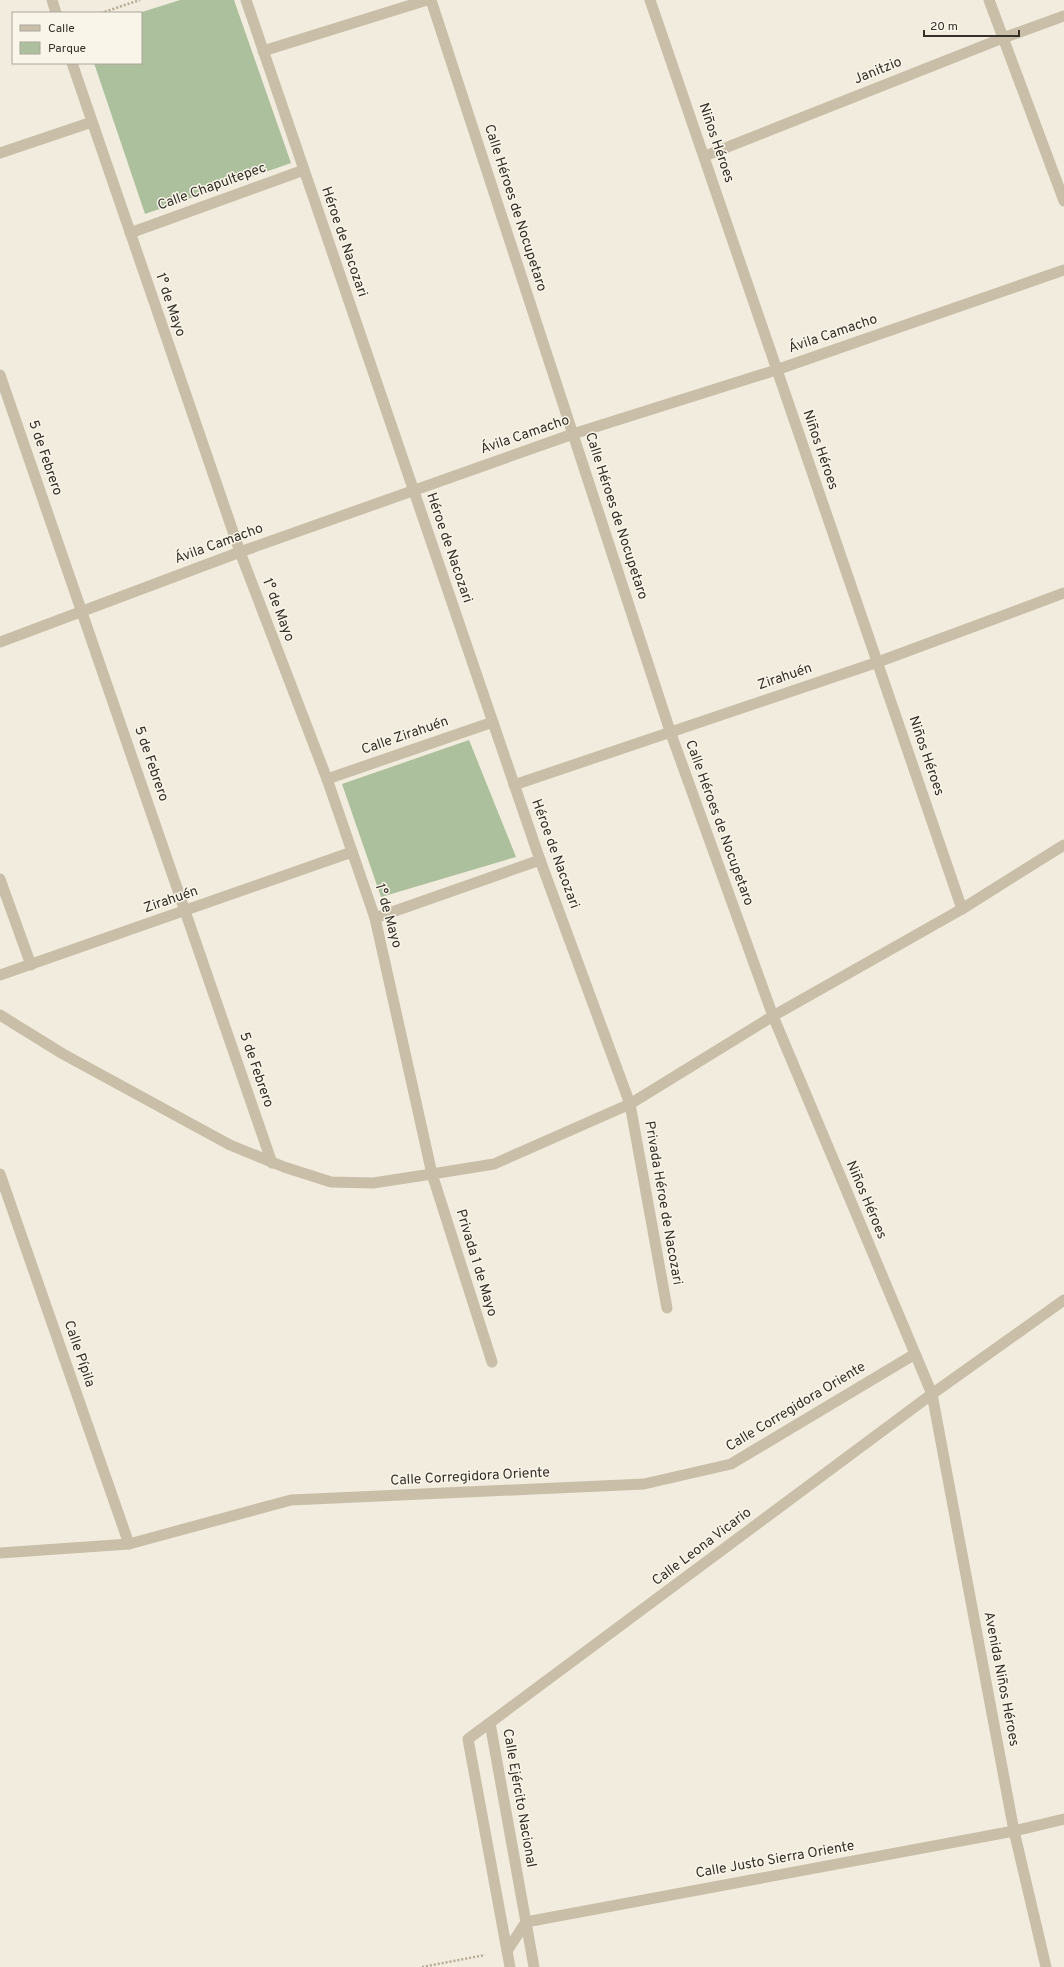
<svg xmlns="http://www.w3.org/2000/svg" width="1064" height="1967" font-family="Overpass,sans-serif">
  <style>
    .green { fill: #acc09d }
    .lines { fill: none; stroke-linecap: round; stroke-linejoin: round }
    .path { stroke: #b5a993; stroke-width: 2.5; stroke-dasharray: 2 2; stroke-linecap: butt }
    .minor { stroke: #c9bfa9; stroke-width: 11 }
    .labels { text-anchor: middle; dominant-baseline: central; stroke-width: 3; stroke-linejoin: round; paint-order: stroke }
    .street-label { font-size: 14px; fill: #363029; stroke: #f9f5e9 }
  </style>
  <rect width="100%" height="100%" fill="#f1ecdd"/>
  <g class="green">
    <polygon points="180,0 234,0 291,163 145,214 94,63 141,63 141,13 139,13"/>
    <polygon points="469,740 516,857 381,897 342,784"/>
  </g>
  <g class="lines">
    <g class="path">
      <polyline points="101,13 140,0"/>
      <polyline points="422,1967 485,1955"/>
    </g>
    <g class="minor">
      <polyline points="52,0 56,13"/>
      <polyline points="246,0 540,860 630,1104 667,1308"/>
      <polyline points="431,0 670,731 773,1016 932,1394 1014,1831 1046,1967"/>
      <polyline points="650,0 962,909"/>
      <polyline points="989,0 1064,201"/>
      <polyline points="263,51 427,0"/>
      <polyline points="72,63 240,552 327,779 375,918 432,1174 492,1362"/>
      <polyline points="0,153 92,122"/>
      <polyline points="705,156 1003,38 1064,16"/>
      <polyline points="130,233 304,170"/>
      <polyline points="0,375 272,1163"/>
      <polyline points="0,642 240,552 573,434 776,370 1064,270"/>
      <polyline points="327,779 493,722"/>
      <polyline points="514,785 878,662 1064,593"/>
      <polyline points="0,879 31,965"/>
      <polyline points="375,918 540,860"/>
      <polyline points="0,975 352,852"/>
      <polyline points="0,1015 63,1054 230,1145 284,1167 331,1182 373,1183 432,1174 494,1164 630,1104 773,1016 962,909 1064,845"/>
      <polyline points="0,1174 129,1544"/>
      <polyline points="0,1553 129,1544 291,1500 644,1484 731,1464 915,1354"/>
      <polyline points="490,1723 534,1967"/>
      <polyline points="507,1951 526,1922 1014,1831 1064,1819"/>
      <polyline points="510,1967 468,1739 932,1394 1064,1300"/>
    </g>
  </g>
  <g class="labels">
    <g class="street-label">
      <text transform="translate(878 71) rotate(-22)">Janitzio</text>
      <text transform="translate(716 143) rotate(71)">Niños Héroes</text>
      <text transform="translate(212 187) rotate(-20)">Calle Chapultepec</text>
      <text transform="translate(515 208) rotate(72)">Calle Héroes de Nocupetaro</text>
      <text transform="translate(344 242) rotate(71)">Héroe de Nacozari</text>
      <text transform="translate(170 305) rotate(71)">1° de Mayo</text>
      <text transform="translate(833 334) rotate(-19)">Ávila Camacho</text>
      <text transform="translate(525 435) rotate(-19)">Ávila Camacho</text>
      <text transform="translate(820 450) rotate(71)">Niños Héroes</text>
      <text transform="translate(45 458) rotate(71)">5 de Febrero</text>
      <text transform="translate(616 516) rotate(72)">Calle Héroes de Nocupetaro</text>
      <text transform="translate(219 544) rotate(-20)">Ávila Camacho</text>
      <text transform="translate(449 548) rotate(71)">Héroe de Nacozari</text>
      <text transform="translate(278 610) rotate(69)">1° de Mayo</text>
      <text transform="translate(785 677) rotate(-19)">Zirahuén</text>
      <text transform="translate(405 736) rotate(-19)">Calle Zirahuén</text>
      <text transform="translate(926 756) rotate(71)">Niños Héroes</text>
      <text transform="translate(151 764) rotate(71)">5 de Febrero</text>
      <text transform="translate(719 823) rotate(70)">Calle Héroes de Nocupetaro</text>
      <text transform="translate(555 854) rotate(70)">Héroe de Nacozari</text>
      <text transform="translate(171 900) rotate(-19)">Zirahuén</text>
      <text transform="translate(388 916) rotate(74)">1° de Mayo</text>
      <text transform="translate(256 1070) rotate(71)">5 de Febrero</text>
      <text transform="translate(866 1200) rotate(67)">Niños Héroes</text>
      <text transform="translate(663 1203) rotate(80)">Privada Héroe de Nacozari</text>
      <text transform="translate(476 1263) rotate(73)">Privada 1 de Mayo</text>
      <text transform="translate(79 1354) rotate(71)">Calle Pípila</text>
      <text transform="translate(796 1407) rotate(-31)">Calle Corregidora Oriente</text>
      <text transform="translate(470 1477) rotate(-3)">Calle Corregidora Oriente</text>
      <text transform="translate(702 1547) rotate(-37)">Calle Leona Vicario</text>
      <text transform="translate(1001 1679) rotate(79)">Avenida Niños Héroes</text>
      <text transform="translate(519 1798) rotate(80)">Calle Ejército Nacional</text>
      <text transform="translate(775 1860) rotate(-10)">Calle Justo Sierra Oriente</text>
    </g>
  </g>
  <rect x="12" y="12" width="130" height="52" fill="#f9f5e9" stroke="#aba69c"/>
  <rect x="20" y="25" width="20" height="6" fill="#c9bfa9" stroke="#aba69c"/>
  <text x="48" y="32" font-size="12" fill="#363029">Calle</text>
  <rect x="20" y="42" width="20" height="12" fill="#acc09d" stroke="#aba69c"/>
  <text x="48" y="52" font-size="12" fill="#363029">Parque</text>
  <path d="M924 30v6h95v-6" fill="none" stroke="#363029" stroke-width="2"/>
  <text x="930" y="30" font-size="12" fill="#363029" stroke="#f9f5e9" stroke-width="3" paint-order="stroke">20 m</text>
</svg>
